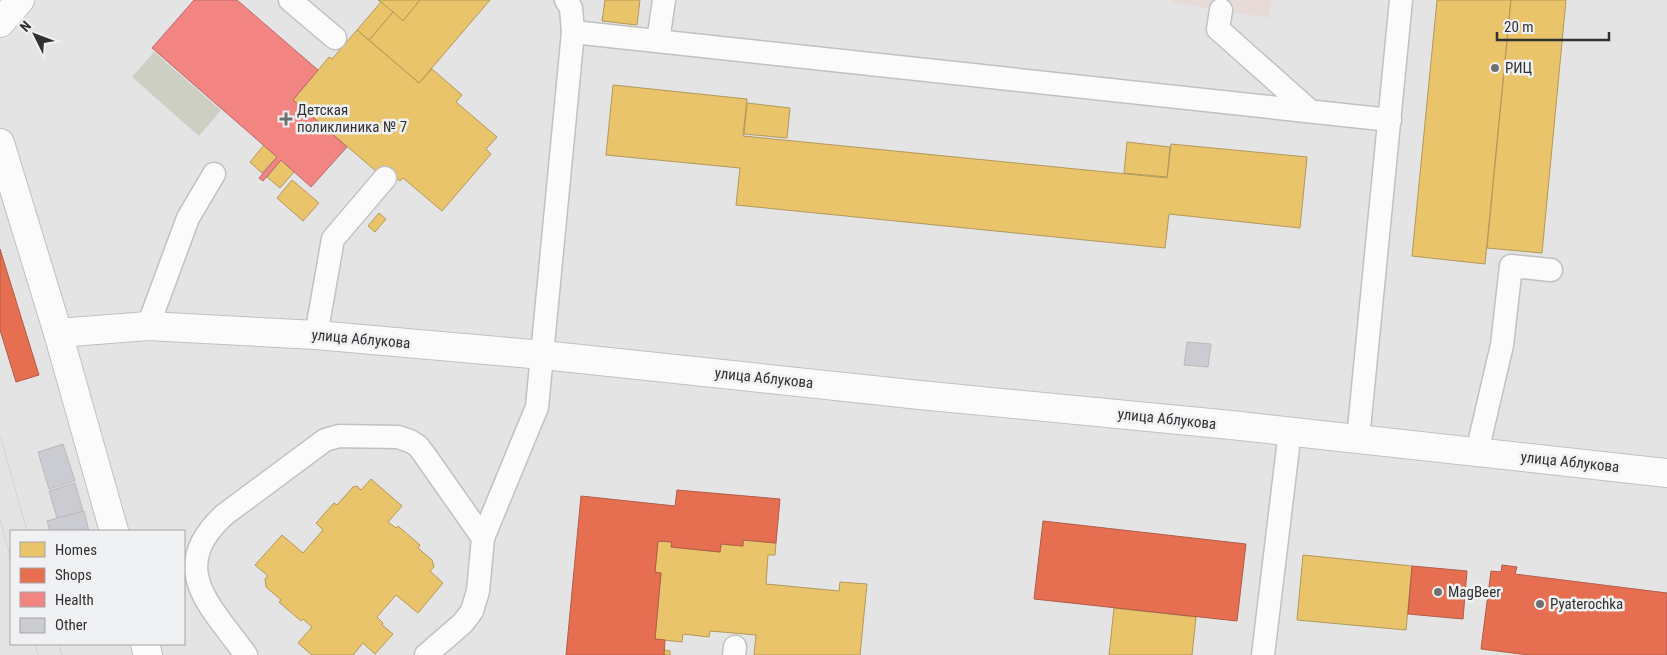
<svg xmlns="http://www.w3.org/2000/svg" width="1667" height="655" font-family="'Roboto Condensed',sans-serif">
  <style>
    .industrial { fill: #e8dbd7 }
    .green { fill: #cdcfc2 }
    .homes { fill: #e9c46a; stroke: #b29859 }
    .shops { fill: #e76f51; stroke: #b05c48 }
    .health { fill: #f28482; stroke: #b86b6a }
    .building { fill: #cbcbd2; stroke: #bababa }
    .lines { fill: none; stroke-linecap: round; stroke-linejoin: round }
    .lane-casing { stroke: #c1c1c2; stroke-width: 25 }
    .street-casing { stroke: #c1c1c2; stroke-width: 30 }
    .secondary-casing { stroke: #c1c1c2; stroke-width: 30 }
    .lane { stroke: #fbfbfb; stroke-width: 22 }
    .street { stroke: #fbfbfb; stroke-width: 28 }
    .secondary { stroke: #fbfbfb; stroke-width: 28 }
    .tram { stroke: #d4d4d5; stroke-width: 1 }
    .poi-dot { fill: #6f7071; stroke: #f0f1f3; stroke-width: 2 }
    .labels { text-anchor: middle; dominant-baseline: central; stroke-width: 5; stroke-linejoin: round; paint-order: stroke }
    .poi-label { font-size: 15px; fill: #303132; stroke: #f0f1f3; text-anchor: start }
    .street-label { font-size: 15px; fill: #303132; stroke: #f0f1f3 }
  </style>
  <rect width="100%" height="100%" fill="#e4e4e5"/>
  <polygon class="industrial" points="1171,0 1272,0 1269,18 1171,2"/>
  <polygon class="green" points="154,52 221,110 199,136 132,77"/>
  <g class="homes">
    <polygon points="378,0 420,0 403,21"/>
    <polygon points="420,0 490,0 419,83 369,40 393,12 403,21"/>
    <polygon points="605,0 640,0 637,25 602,21"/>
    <polygon points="1437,0 1511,0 1485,264 1412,256"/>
    <polygon points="1511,0 1566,0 1542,253 1487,248"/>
    <polygon points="381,2 393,12 369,40 357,30"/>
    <polygon points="357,30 419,83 432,69 462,95 456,102 497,137 486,149 491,154 442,211 403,178 400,181 383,166 377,172 293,100 329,57 332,59"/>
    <polygon points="613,85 747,99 743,136 1167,178 1171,144 1307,157 1300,228 1169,214 1165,248 736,205 740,168 606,155"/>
    <polygon points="747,103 790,108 787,138 744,134"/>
    <polygon points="1127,142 1170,147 1167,177 1124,173"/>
    <polygon points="264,145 277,157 262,173 250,162"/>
    <polygon points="281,160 294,172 280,188 267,177"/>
    <polygon points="292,180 319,203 303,221 277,198"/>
    <polygon points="379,213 386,219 375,232 368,226"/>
    <polygon points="371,479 402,506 388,522 396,528 398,526 420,545 418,548 432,560 434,567 430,571 443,583 418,613 396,595 377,617 383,623 382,625 393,634 375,654 363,643 353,655 312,655 298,643 312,627 303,619 301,621 279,602 281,600 266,587 265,579 268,576 255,565 282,535 303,553 323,530 316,523 334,503 337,505 353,487 357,486 361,490"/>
    <polygon points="743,540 776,543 775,555 768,555 766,584 839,591 840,582 867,584 860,655 754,655 756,635 710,631 709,637 683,634 682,642 655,639 661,573 655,572 658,541 672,542 671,547 720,552 721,544 743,546"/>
    <polygon points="1303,555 1412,566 1406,630 1297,620"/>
    <polygon points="1114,608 1196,617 1192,655 1109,655"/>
    <polygon points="664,650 670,651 670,655 664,655"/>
  </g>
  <g class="shops">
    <polygon points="0,249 39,375 16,382 0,330"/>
    <polygon points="677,490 780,499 776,543 743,540 743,546 721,544 720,552 671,547 672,542 658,541 655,572 661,573 655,639 665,640 664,655 566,655 581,496 675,506"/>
    <polygon points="1043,521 1246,544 1237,621 1034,599"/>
    <polygon points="1502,565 1517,567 1515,574 1667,593 1667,655 1529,655 1481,649 1491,571 1501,572"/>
    <polygon points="1412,566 1467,571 1463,619 1408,614"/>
  </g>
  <polygon class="health" points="194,0 237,0 318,70 293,100 347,147 311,187 281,160 263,181 259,178 277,157 152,48"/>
  <g class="building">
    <polygon points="1187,342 1211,344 1208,367 1184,365"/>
    <polygon points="63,444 75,481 49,489 38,452"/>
    <polygon points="75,483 83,511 57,518 49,491"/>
    <polygon points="84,511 89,531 50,531 47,521"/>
  </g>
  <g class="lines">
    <g class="lane-casing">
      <g id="lane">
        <polyline points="290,0 335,38"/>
        <polyline points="566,0 571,8 573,32"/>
        <polyline points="1221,10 1218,29 1310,111"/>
        <polyline points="658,41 664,0"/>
        <polyline points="148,326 188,218 214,174"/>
        <polyline points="316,335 333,239 385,178"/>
        <polyline points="1358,439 1401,0"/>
        <polyline points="1477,452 1502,345 1511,266 1551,270"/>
        <path d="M246 655C211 606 166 569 224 515L325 440 339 436 398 437 410 441 418 446 424 454 483 538"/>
        <polyline points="426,655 463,623 472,611 478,591 483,538 537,407 573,32 1390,120"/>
        <polyline points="734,655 735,647"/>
        <polyline points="1263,655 1290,431"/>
      </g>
    </g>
    <g class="street-casing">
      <g id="street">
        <polyline points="58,333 114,531"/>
        <polyline points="145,644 148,655"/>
      </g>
    </g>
    <g class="secondary-casing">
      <g id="secondary">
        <polyline points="0,23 20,0"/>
        <polyline points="0,143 58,333 148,326 316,335 543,355 920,395 1231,425 1667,473"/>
      </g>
    </g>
    <use href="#lane" class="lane"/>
    <use href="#street" class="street"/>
    <use href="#secondary" class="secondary"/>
    <g class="tram">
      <polyline points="0,435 27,531"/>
      <polyline points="0,519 11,560"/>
      <polyline points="35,644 38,655"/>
      <polyline points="58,644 62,655"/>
    </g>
  </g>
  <g class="poi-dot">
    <circle cx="1495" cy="68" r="5"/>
    <path d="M283.5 111.5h5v5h5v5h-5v5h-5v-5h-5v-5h5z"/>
    <circle cx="1438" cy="592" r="5"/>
    <circle cx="1540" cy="604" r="5"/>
  </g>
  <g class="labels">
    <g class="poi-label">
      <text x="1505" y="68">РИЦ</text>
      <text x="297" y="110">Детская<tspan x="297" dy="17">поликлиника № 7</tspan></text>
      <text x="1448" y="592">MagBeer</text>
      <text x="1550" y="604">Pyaterochka</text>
    </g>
    <g class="street-label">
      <text transform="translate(361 339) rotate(5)">улица Аблукова</text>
      <text transform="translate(764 378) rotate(6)">улица Аблукова</text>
      <text transform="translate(1167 419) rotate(6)">улица Аблукова</text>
      <text transform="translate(1570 462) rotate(6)">улица Аблукова</text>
    </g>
  </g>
  <rect x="10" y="530" width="175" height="115" fill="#f0f1f3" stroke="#a3a4a6"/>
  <rect x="20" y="542" width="25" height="15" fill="#e9c46a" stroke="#a3a4a6"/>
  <text x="55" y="555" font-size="15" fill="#303132">Homes</text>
  <rect x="20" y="568" width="25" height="15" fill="#e76f51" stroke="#a3a4a6"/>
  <text x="55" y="580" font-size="15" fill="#303132">Shops</text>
  <rect x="20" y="592" width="25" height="15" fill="#f28482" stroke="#a3a4a6"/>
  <text x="55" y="605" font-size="15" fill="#303132">Health</text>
  <rect x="20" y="618" width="25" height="15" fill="#cbcbd2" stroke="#a3a4a6"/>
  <text x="55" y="630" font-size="15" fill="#303132">Other</text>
  <g transform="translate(35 35) rotate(312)" stroke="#f0f1f3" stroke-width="4" paint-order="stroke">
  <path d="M0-4L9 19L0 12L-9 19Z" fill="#303132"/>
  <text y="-8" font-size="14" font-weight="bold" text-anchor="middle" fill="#303132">N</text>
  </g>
  <path d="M1497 32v8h112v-8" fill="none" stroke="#303132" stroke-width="2.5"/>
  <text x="1504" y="32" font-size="15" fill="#303132" stroke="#f0f1f3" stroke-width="4" paint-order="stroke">20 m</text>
</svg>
